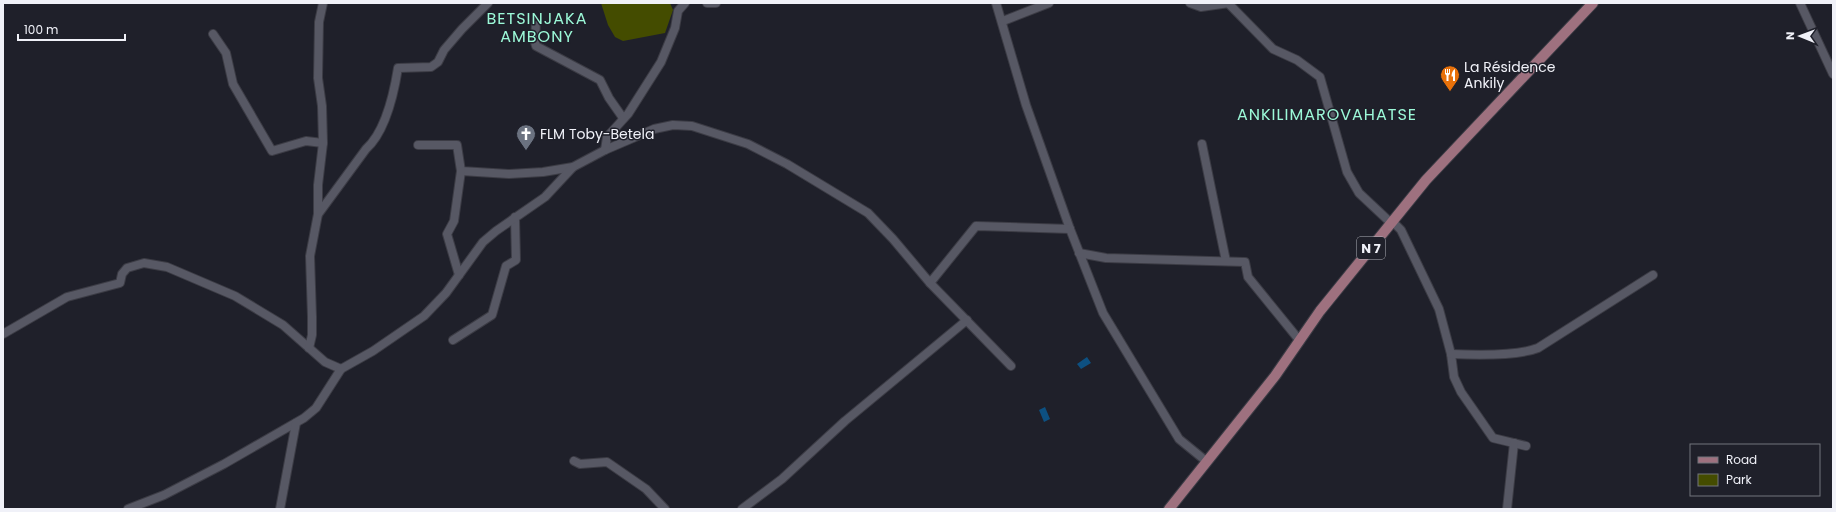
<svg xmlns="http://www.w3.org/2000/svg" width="1836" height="512" font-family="Poppins,sans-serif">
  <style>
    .green { fill: #444c00 }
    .water { fill: #0d5081 }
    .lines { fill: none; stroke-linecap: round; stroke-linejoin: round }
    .minor-casing { stroke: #3c3c45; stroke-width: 10 }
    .major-casing { stroke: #3c3c45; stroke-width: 12 }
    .minor { stroke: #575864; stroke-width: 8 }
    .major { stroke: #9e717f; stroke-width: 10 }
    .labels { text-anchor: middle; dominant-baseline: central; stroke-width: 3; stroke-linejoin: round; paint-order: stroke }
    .shield { fill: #1f202a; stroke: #b1b2ba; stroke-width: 1 }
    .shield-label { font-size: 13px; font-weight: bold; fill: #f0f1f8 }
    .poi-label { font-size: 14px; fill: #f0f1f8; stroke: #1f202a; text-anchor: start }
    .quarter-label { font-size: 16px; letter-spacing: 1px; fill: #9cf9d8; stroke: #1f202a }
  </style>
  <rect width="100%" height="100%" fill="#1f202a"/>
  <polygon class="green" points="601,3 670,3 673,10 665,33 623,41 615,37 608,25"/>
  <g class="water">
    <polygon points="1087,357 1091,363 1081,369 1077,364"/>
    <polygon points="1045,407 1050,419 1044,422 1039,410"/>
  </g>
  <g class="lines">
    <g class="minor-casing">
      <g id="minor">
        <polyline points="707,3 716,3"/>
        <polyline points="996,3 1026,105 1070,229 1103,313 1179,439 1206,461"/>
        <polyline points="1190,3 1201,7 1229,3"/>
        <polyline points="1800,3 1833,74"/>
        <polyline points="1229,4 1273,49 1297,60 1320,77 1347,172 1359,193 1391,223"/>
        <polyline points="536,21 535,42 536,46 600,80 609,98 623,118"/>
        <polyline points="1003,21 1049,3"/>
        <polyline points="213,34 226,53 233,84 272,151 306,141 323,143"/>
        <polyline points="1202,144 1226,261"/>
        <polyline points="418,145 457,145 461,171 509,174 543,172 573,167 605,150 654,129 673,125 692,126 748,144 787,164 868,213 893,239 930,283 976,226 1070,229"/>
        <polyline points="605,150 607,137 628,114 661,62 675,28 678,11 685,3"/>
        <path d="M319 213 366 149C385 132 394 93 398 68L431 67 438 62 444 50 462 29 488 3"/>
        <polyline points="1393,222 1401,230 1439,309 1451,354 1454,377 1461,392 1493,438 1526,446"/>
        <polyline points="1079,253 1106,258 1245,262 1248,277 1300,341"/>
        <polyline points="459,275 447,234 454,221 461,171"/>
        <polyline points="930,283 1011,366"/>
        <polyline points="3,334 67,297 120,283 122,274 127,268 144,263 167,267 235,296 283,325 325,362 341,369"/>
        <polyline points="453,340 492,315 506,266 516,260 515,217"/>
        <polyline points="309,348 312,335 312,317 310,256 318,214 318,185 323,143 322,106 318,78 319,22 323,3"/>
        <path d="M1451 354C1474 355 1518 356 1538 348L1653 275"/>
        <polyline points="574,461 580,464 607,462 646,489 665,509"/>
        <polyline points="128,509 164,495 224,464 304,418 316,408 341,369 373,351 424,316 446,293 483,242 496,231 545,197 573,167"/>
        <polyline points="280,509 296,423"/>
        <polyline points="742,509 782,479 845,421 967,320"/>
        <polyline points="1507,509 1514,443"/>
      </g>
    </g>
    <g class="major-casing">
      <polyline id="major" points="1169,509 1275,376 1320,311 1426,180 1593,3"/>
    </g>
    <use href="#minor" class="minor"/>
    <use href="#major" class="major"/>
  </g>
  <defs>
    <g id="restaurant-pin" transform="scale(1)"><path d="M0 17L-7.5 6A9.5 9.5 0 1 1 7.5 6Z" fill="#e8710a" stroke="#1f202a"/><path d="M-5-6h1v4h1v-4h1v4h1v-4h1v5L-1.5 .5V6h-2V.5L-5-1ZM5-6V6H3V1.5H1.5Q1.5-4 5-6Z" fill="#fff"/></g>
    <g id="church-pin" transform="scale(1)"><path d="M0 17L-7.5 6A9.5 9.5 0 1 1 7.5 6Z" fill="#6b7280" stroke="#1f202a"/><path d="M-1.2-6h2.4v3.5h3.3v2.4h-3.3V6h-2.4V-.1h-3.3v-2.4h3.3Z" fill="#fff"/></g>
  </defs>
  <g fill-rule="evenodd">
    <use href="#restaurant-pin" x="1450" y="75"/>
    <use href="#church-pin" x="526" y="134"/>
  </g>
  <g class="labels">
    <rect class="shield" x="1357" y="237" width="28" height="22" rx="3"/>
    <g class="shield-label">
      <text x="1371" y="248">N 7</text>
    </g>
    <g class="poi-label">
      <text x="1464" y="67">La Résidence<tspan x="1464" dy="16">Ankily</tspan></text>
      <text x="540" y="134">FLM Toby-Betela</text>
    </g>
    <g class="quarter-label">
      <text x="537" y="18">BETSINJAKA<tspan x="537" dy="18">AMBONY</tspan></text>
      <text x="1327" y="114">ANKILIMAROVAHATSE</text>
    </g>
  </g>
  <rect width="1836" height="512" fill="none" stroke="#f0f1f8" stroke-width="8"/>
  <rect x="1690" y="444" width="130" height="52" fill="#1f202a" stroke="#73747c"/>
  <rect x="1698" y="457" width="20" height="6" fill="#9e717f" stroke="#73747c"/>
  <text x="1726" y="464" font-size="12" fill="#f0f1f8">Road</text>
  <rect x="1698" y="474" width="20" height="12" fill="#444c00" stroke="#73747c"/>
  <text x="1726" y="484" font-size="12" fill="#f0f1f8">Park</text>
  <g transform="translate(1800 36) rotate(271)" stroke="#1f202a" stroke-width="3" paint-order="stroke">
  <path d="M0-3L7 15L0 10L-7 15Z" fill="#f0f1f8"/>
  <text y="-6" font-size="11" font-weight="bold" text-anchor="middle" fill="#f0f1f8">N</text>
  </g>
  <path d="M18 34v6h107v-6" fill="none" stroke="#f0f1f8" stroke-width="2"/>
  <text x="24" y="34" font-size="12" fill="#f0f1f8" stroke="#1f202a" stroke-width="3" paint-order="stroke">100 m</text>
</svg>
